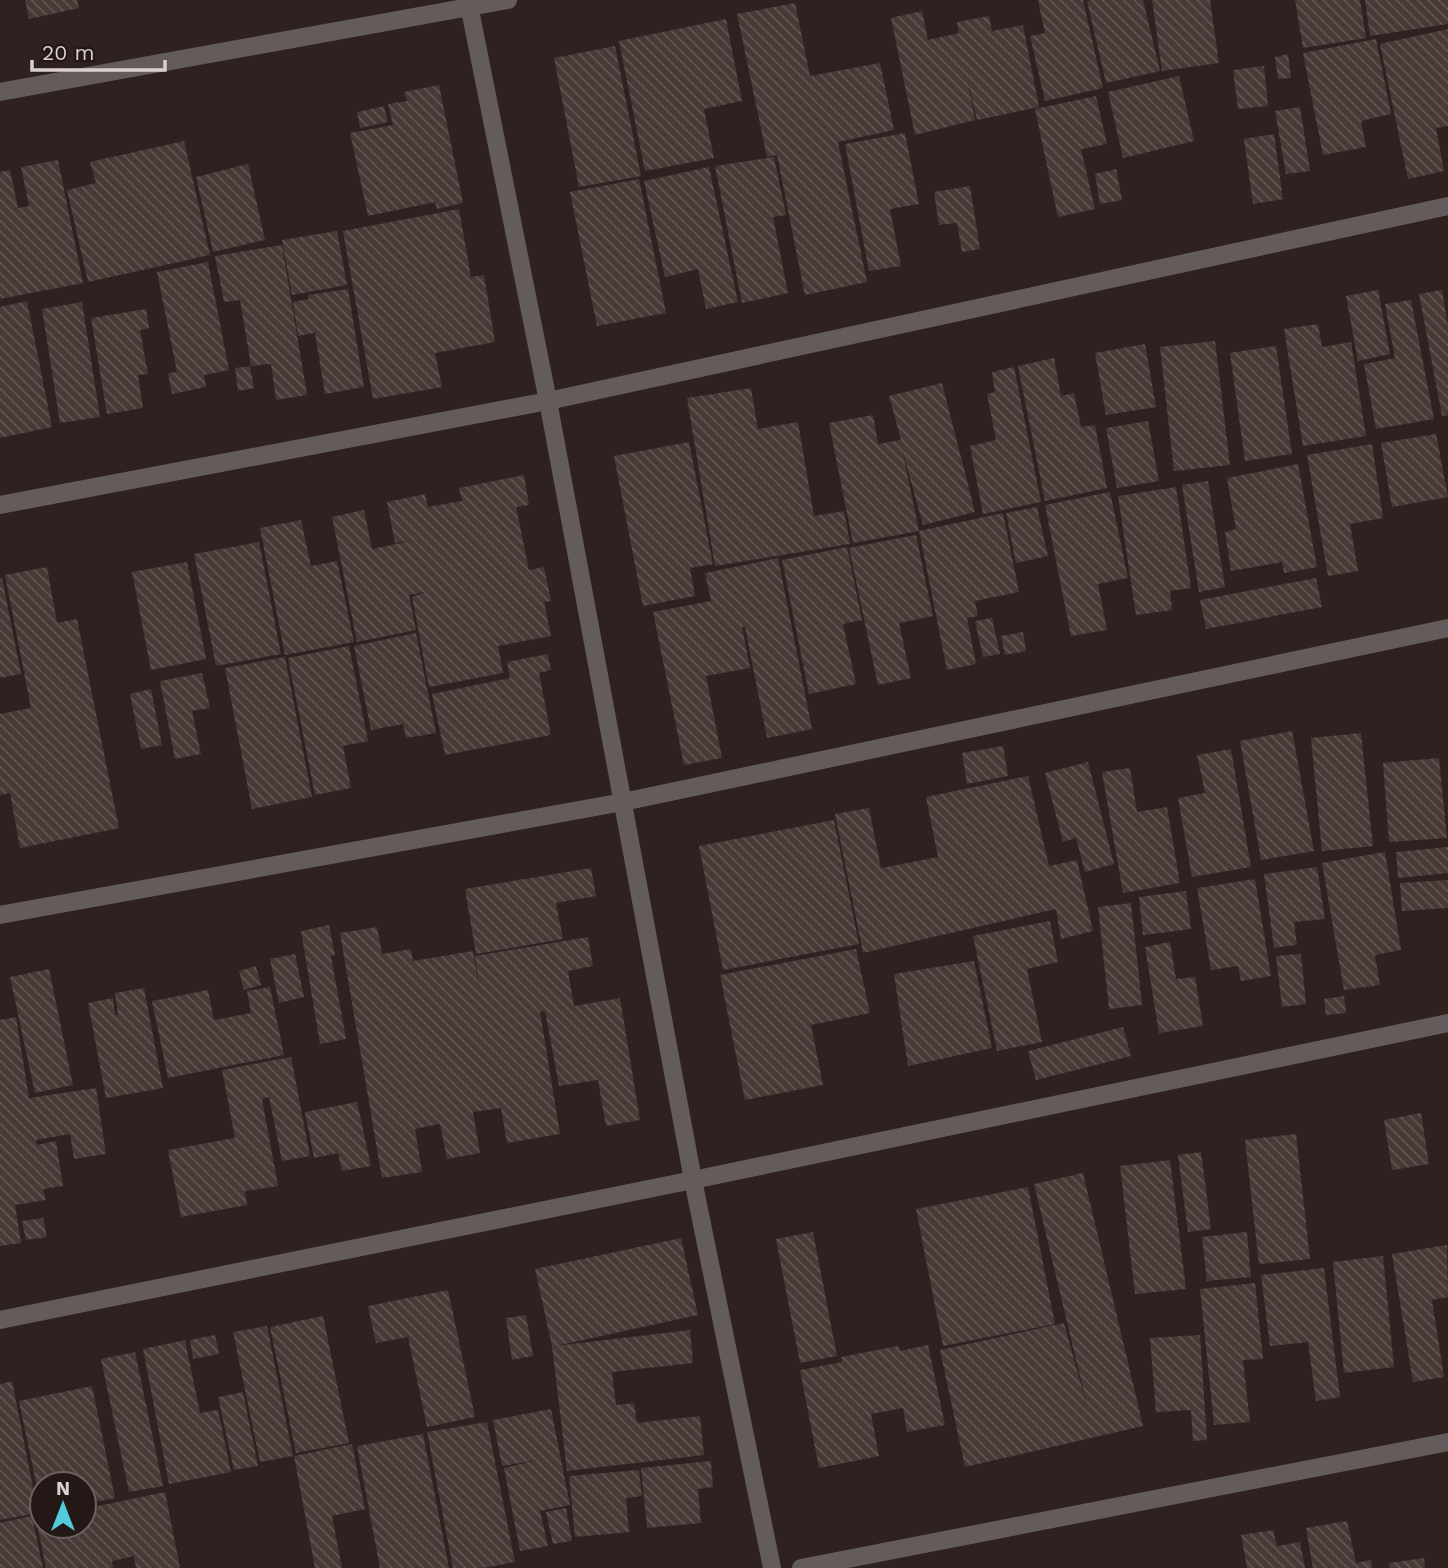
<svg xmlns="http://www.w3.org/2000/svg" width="1448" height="1568" font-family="'Work Sans',sans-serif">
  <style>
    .building { fill: url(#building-back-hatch) }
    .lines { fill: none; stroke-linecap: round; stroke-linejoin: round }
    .minor { stroke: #635c5b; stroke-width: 18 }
  </style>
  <defs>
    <pattern id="building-back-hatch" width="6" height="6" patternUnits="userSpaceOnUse" patternTransform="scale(1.75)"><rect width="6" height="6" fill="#483937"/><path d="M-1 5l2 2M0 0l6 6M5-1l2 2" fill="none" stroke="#625553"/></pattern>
  </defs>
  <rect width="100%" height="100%" fill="#2e211f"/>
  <g class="building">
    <polygon points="25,0 77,0 79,8 29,19"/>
    <polygon points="1038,0 1083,0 1103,88 1045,101 1030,36 1045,33"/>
    <polygon points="1092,0 1143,0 1160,71 1106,83 1087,1"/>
    <polygon points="1152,0 1210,0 1219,63 1162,71"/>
    <polygon points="1295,0 1360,0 1366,38 1303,48"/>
    <polygon points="1365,0 1448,0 1448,24 1370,36"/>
    <polygon points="795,3 810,76 880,63 894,130 838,142 867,282 805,295 777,155 767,157 737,14"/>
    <polygon points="922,11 928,40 959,33 957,22 989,16 992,31 1023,25 1039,107 977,120 968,81 975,120 915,135 891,18"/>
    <polygon points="726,19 742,101 704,109 714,158 645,171 619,41"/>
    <polygon points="1448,29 1448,126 1436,128 1444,171 1408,179 1380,44"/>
    <polygon points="1376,39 1391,114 1361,121 1366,147 1323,155 1303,53"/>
    <polygon points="615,46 641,176 579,187 554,58"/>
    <polygon points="1288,54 1291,78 1278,79 1275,57"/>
    <polygon points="1264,66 1268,106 1238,109 1233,70"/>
    <polygon points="1179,76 1194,141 1123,158 1108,92"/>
    <polygon points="439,85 463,203 437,209 435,202 368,216 350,133 393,125 388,104 407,101 404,92"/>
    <polygon points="1096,96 1107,144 1081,149 1095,209 1058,217 1035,109"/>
    <polygon points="384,106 388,122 360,128 357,112"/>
    <polygon points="1300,107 1310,171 1286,174 1275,111"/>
    <polygon points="905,133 919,204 890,209 901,266 869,271 845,144"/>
    <polygon points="1274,134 1283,199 1253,204 1244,139"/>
    <polygon points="184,141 210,255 88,282 67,190 96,183 90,162"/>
    <polygon points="774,157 786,215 773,217 788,293 742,303 715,166"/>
    <polygon points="58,160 83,283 0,299 0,172 10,170 18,208 29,206 21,167"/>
    <polygon points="248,164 265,240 213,252 196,177"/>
    <polygon points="709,167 738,302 706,309 698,269 665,277 644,181"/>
    <polygon points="1116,169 1122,200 1100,204 1095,174"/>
    <polygon points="639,179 666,313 597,326 570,192"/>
    <polygon points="970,186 980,249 962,252 957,223 939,225 934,192"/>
    <polygon points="459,209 471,277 484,275 495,342 435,353 442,387 373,399 343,231"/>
    <polygon points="337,231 347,285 292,295 282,240"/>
    <polygon points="282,245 307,395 276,400 271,364 251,366 240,300 224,302 215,256"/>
    <polygon points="208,262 229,370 204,375 206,387 172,394 168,373 177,372 157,272"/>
    <polygon points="348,289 364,387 325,394 315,333 298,336 293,302 309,299 308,295"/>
    <polygon points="1378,290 1390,354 1358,361 1346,296"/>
    <polygon points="1442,290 1448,326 1448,415 1442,416 1419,294"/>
    <polygon points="1411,300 1434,419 1376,429 1364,364 1395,358 1385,304"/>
    <polygon points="27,301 52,427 0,438 0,307"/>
    <polygon points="82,302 100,417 60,423 42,309"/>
    <polygon points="146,309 149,328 140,330 148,374 138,375 143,408 107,414 91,318"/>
    <polygon points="1318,324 1322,347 1351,342 1366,436 1303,446 1284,329"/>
    <polygon points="1215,341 1230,465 1174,471 1160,347"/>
    <polygon points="1145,344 1156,407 1106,415 1095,353"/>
    <polygon points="1276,346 1292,454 1245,461 1230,353"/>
    <polygon points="1054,358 1061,396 1074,393 1081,427 1095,425 1107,488 1045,501 1018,366"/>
    <polygon points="250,366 254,388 238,391 235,368"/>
    <polygon points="1014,367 1041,502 983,514 970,446 996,440 987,394 995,392 992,372"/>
    <polygon points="942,383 975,512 923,525 902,449 919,531 853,543 829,423 873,415 878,444 901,440 889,396"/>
    <polygon points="751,388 758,429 798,422 814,516 844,511 850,544 715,566 687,398"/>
    <polygon points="1148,421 1159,481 1117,488 1106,428"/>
    <polygon points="1436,434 1448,497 1392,507 1381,443"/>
    <polygon points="689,442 713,564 690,568 695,596 643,606 614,456"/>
    <polygon points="1372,444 1383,518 1350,524 1358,571 1328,576 1307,455"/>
    <polygon points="1298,464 1317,567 1284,573 1282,562 1231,571 1225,532 1236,529 1227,478"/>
    <polygon points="524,475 529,505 516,507 529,570 544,567 551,601 544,602 551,636 498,646 503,673 429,687 412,597 425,592 409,595 416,630 357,642 332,517 364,510 372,549 415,540 395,543 387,502 425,494 428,507 462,501 459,488"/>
    <polygon points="1208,481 1225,587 1199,592 1182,485"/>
    <polygon points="1176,487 1191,588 1170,591 1172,610 1136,615 1118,496"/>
    <polygon points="1110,492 1128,578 1098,584 1107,630 1071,636 1045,505"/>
    <polygon points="1037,507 1048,556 1016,563 1006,513"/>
    <polygon points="1003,513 1019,592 975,601 978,616 967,618 976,664 947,670 919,531"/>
    <polygon points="301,520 311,566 337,561 354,642 285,655 260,528"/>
    <polygon points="916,535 933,616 899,623 911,678 878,685 849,548"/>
    <polygon points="259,542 281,654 216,666 194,554"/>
    <polygon points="847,547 862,620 843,624 856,684 809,694 782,560"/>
    <polygon points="778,558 812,729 767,738 745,627 742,627 750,668 706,676 722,758 684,765 653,612 711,601 705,573"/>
    <polygon points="187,562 206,659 151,670 132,572"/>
    <polygon points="47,567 57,623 77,619 119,828 20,848 10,793 0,795 0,714 31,708 5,575"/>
    <polygon points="2,578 21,674 0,678 0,579"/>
    <polygon points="1316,578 1322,607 1206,629 1200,600"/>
    <polygon points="992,618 1000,654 983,657 975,621"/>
    <polygon points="1023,632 1026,651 1005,655 1001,636"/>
    <polygon points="416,633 436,733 406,738 403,724 371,730 354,646"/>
    <polygon points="349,646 368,741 343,746 351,788 315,795 288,658"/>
    <polygon points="548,654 551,670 539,673 551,735 445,755 432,694 510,678 507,662"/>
    <polygon points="285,657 312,797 252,809 225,668"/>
    <polygon points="202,673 210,708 192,711 201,754 175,759 160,681"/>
    <polygon points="151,689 162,745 141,749 130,694"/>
    <polygon points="1292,731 1314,851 1261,860 1240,741"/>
    <polygon points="1361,733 1373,846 1322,851 1311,738"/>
    <polygon points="1003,746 1008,776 967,784 962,753"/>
    <polygon points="1231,749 1251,867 1192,877 1178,798 1205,793 1197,755"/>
    <polygon points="1439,758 1447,838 1389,842 1383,763"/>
    <polygon points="1088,762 1114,864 1085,872 1076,838 1063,842 1045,773"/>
    <polygon points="1130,768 1137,812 1167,807 1180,883 1123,893 1102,772"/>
    <polygon points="1028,776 1049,866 1077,860 1093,931 1061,939 1056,909 863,953 835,814 869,808 881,868 938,857 926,797"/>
    <polygon points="834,820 859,944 723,970 699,846"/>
    <polygon points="1448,847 1448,873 1398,878 1396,852"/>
    <polygon points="1385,852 1401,950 1375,955 1380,985 1344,990 1322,863"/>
    <polygon points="1317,867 1325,919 1294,922 1297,945 1274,948 1264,874"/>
    <polygon points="591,868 596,896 556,903 563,939 476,954 465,889"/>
    <polygon points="1255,879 1271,976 1241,981 1238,966 1211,970 1197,888"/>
    <polygon points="1448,880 1448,908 1402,911 1400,883"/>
    <polygon points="1186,891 1191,929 1143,935 1139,897"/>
    <polygon points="1131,903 1142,1005 1109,1009 1098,907"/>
    <polygon points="1050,921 1058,962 1027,969 1042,1042 997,1051 973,936"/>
    <polygon points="329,925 335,955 331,956 346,1039 320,1044 301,931"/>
    <polygon points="377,927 382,954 411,949 413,961 473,951 481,998 475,956 588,937 593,966 568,971 574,1006 620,998 640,1120 606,1126 598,1080 559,1086 545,1011 540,1012 560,1134 507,1143 501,1108 473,1112 480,1153 447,1159 440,1124 415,1129 422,1172 382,1178 340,933"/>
    <polygon points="1170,942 1176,979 1195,977 1203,1026 1159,1033 1145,947"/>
    <polygon points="856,949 870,1013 811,1025 823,1085 745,1100 720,975"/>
    <polygon points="295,954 304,997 279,1003 270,959"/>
    <polygon points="1301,954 1306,1004 1282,1007 1276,956"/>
    <polygon points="974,961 992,1048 908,1066 894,974"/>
    <polygon points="256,966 261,985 244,990 239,971"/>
    <polygon points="49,969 73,1085 35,1093 10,977"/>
    <polygon points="270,987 284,1055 168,1078 152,1001 208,990 214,1020 251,1013 247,991"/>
    <polygon points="144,988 163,1088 106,1098 88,1003 113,998 115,1015 118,1015 115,993"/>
    <polygon points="1344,996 1346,1013 1326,1015 1324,999"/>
    <polygon points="16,1017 29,1098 96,1088 106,1154 74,1159 70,1134 36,1140 37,1145 56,1141 63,1186 43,1189 46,1200 15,1205 21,1243 0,1246 0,1020"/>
    <polygon points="1123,1027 1131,1056 1036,1080 1028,1051"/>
    <polygon points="291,1057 310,1156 282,1161 269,1097 262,1099 278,1186 245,1191 247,1205 181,1217 168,1150 235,1138 222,1070"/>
    <polygon points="357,1102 371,1166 342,1171 338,1153 314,1158 305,1112"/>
    <polygon points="1421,1113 1429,1164 1392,1170 1384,1120"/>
    <polygon points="1296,1134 1310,1259 1259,1264 1245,1140"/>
    <polygon points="1201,1152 1211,1229 1188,1232 1178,1155"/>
    <polygon points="1170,1160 1186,1289 1135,1294 1120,1166"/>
    <polygon points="1083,1173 1143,1426 965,1467 940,1350 1064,1323 1088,1410 1034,1184"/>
    <polygon points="1028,1187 1055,1324 943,1346 916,1209"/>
    <polygon points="43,1218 47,1237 26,1240 22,1221"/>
    <polygon points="813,1232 837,1356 800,1363 776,1239"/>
    <polygon points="1247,1232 1251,1277 1207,1281 1202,1237"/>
    <polygon points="681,1238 698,1315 555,1346 690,1330 693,1363 612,1372 616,1405 634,1403 637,1423 700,1416 704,1455 567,1471 552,1346 535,1269"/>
    <polygon points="1447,1245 1448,1297 1432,1300 1444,1377 1413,1382 1392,1254"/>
    <polygon points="1383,1256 1394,1367 1344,1373 1333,1262"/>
    <polygon points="1324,1268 1340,1397 1316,1401 1308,1342 1270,1346 1261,1275"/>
    <polygon points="1255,1283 1263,1359 1243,1360 1250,1422 1214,1425 1200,1289"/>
    <polygon points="448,1290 475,1417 427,1427 408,1337 376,1343 368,1306"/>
    <polygon points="526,1315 533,1356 512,1360 506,1318"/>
    <polygon points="323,1316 349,1443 296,1453 270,1327"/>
    <polygon points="267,1326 293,1456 260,1462 233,1332"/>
    <polygon points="215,1335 219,1354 193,1359 190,1340"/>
    <polygon points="1200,1335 1207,1440 1193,1441 1191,1410 1156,1412 1150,1338"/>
    <polygon points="185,1340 200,1413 218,1410 231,1472 169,1484 143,1349"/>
    <polygon points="928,1345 945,1425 907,1432 903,1408 871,1414 879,1456 819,1468 800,1370 842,1362 841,1357 898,1346 900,1351"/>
    <polygon points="135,1352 163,1486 129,1492 101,1359"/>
    <polygon points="12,1381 38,1513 0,1520 0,1384"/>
    <polygon points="92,1386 115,1498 84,1504 84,1484 42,1484 41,1507 19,1401"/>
    <polygon points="243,1392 258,1466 234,1470 218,1397"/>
    <polygon points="551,1409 570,1505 540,1511 548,1546 520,1551 504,1468 538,1460 502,1466 493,1420"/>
    <polygon points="487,1422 515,1562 483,1568 453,1568 427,1432"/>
    <polygon points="423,1434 449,1568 380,1568 357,1446"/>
    <polygon points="352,1444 365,1509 332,1516 342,1568 315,1568 294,1456"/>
    <polygon points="711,1461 713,1487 698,1489 701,1523 647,1528 641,1468"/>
    <polygon points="639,1470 642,1496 626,1498 629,1532 575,1537 569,1476"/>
    <polygon points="165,1492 180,1568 136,1568 134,1556 112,1561 113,1568 46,1568 36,1519 42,1517 42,1526 84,1526 84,1509"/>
    <polygon points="566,1508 572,1541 553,1544 546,1512"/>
    <polygon points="32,1516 43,1568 0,1568 0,1523"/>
    <polygon points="1347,1521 1356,1563 1371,1560 1372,1568 1313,1568 1306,1528"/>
    <polygon points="1273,1530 1277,1546 1300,1542 1305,1568 1247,1568 1241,1535"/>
    <polygon points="1424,1558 1425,1568 1390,1568 1389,1563"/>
  </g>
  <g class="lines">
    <g class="minor">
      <polyline points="468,0 548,401 693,1180 772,1568"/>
      <polyline points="0,92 508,0"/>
      <polyline points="0,505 548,401 1448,206"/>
      <polyline points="0,915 623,802 1448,628"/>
      <polyline points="0,1320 693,1180 1448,1023"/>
      <polyline points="801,1568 1448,1442"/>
    </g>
  </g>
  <g transform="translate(63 1505)"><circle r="33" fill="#241816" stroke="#6d6260" stroke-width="2"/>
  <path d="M0-5L12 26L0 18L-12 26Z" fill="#53cbdb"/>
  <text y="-10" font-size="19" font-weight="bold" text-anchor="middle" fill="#dad1cf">N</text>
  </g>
  <path d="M32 60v10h133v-10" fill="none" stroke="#dad1cf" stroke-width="3.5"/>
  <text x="42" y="60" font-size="21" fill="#dad1cf" stroke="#241816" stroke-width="5" paint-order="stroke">20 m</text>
</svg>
